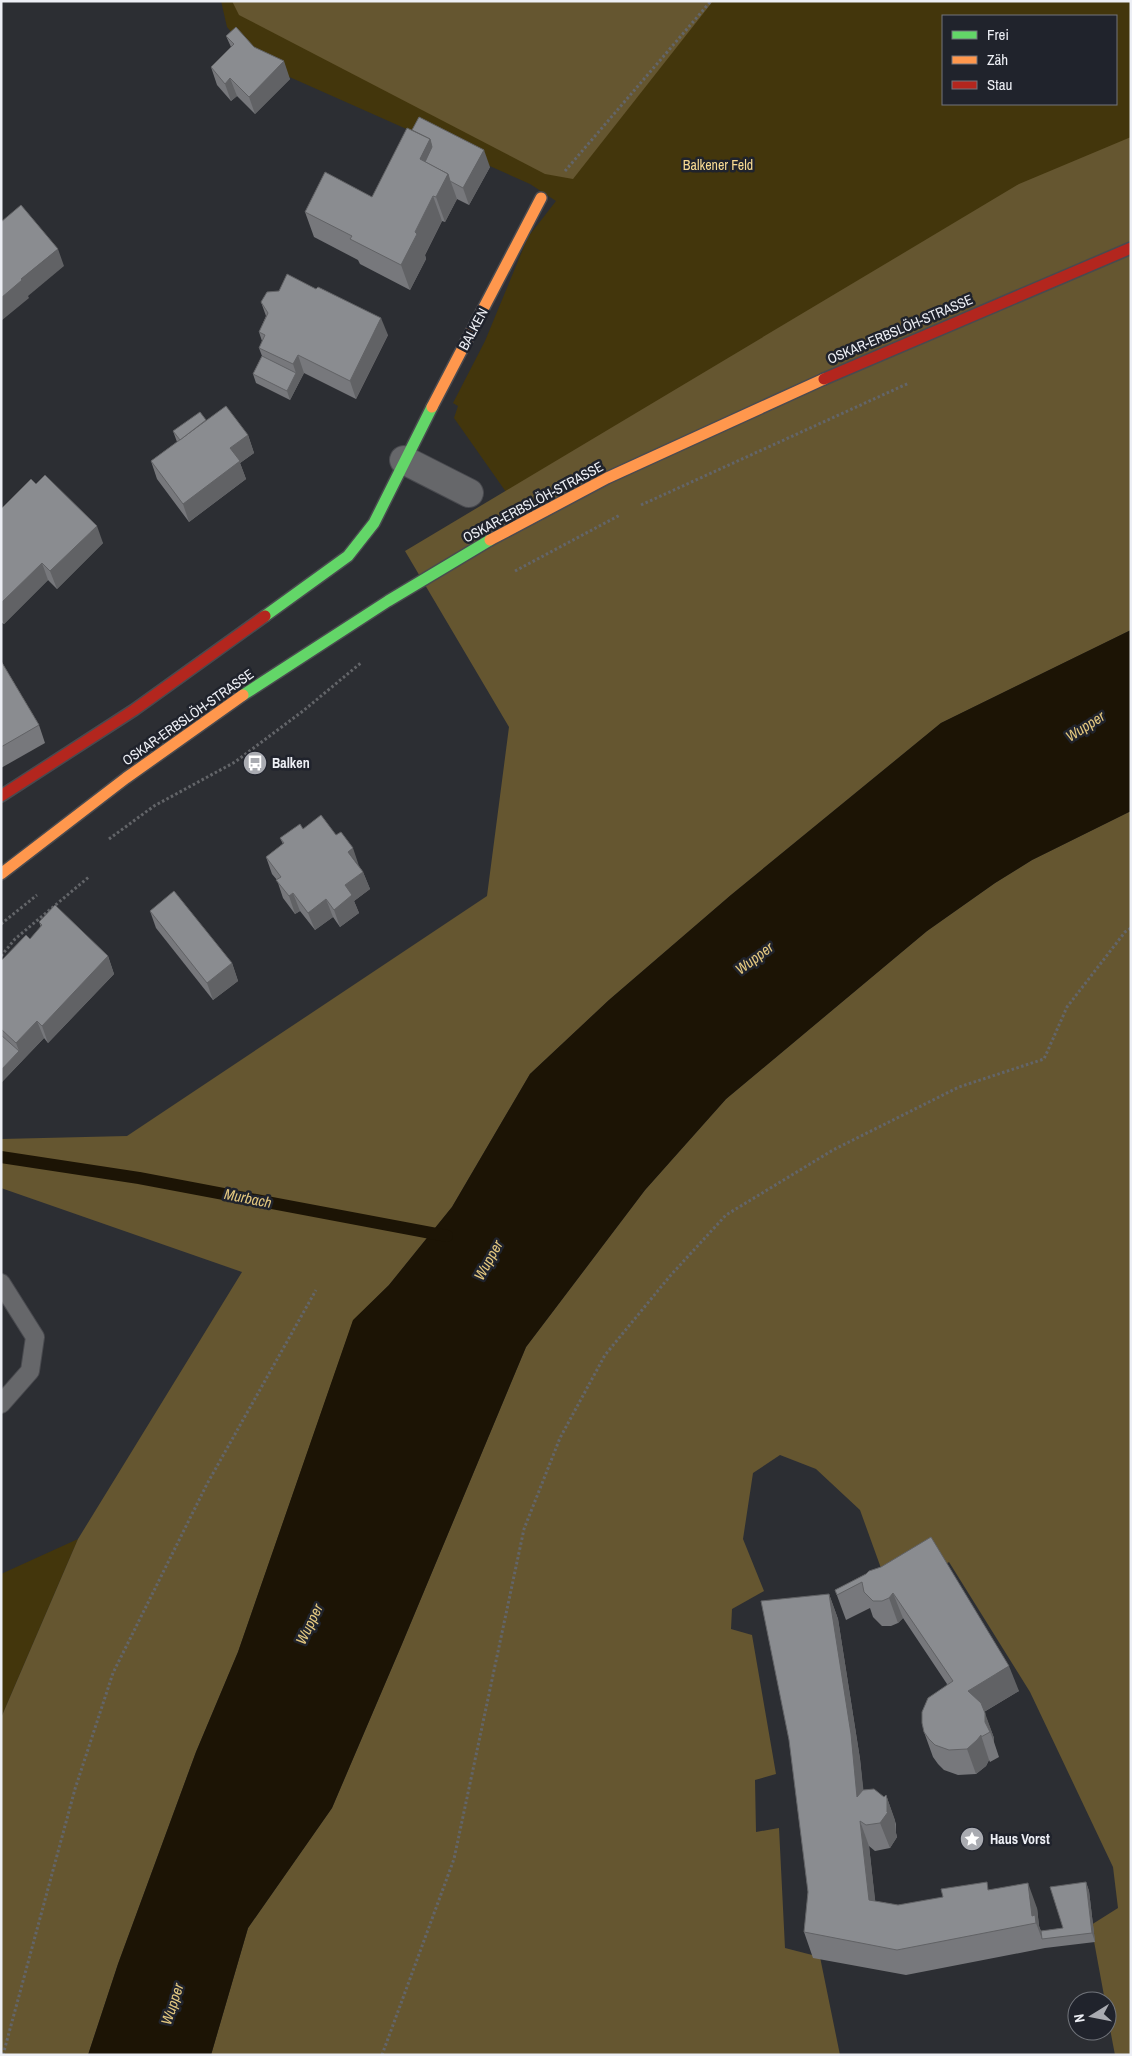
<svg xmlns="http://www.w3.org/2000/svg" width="1132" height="2056" font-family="'Archivo Narrow',sans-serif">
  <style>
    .green { fill: #43360c; fill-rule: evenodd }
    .forest { fill: #655630 }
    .water { fill: #1c1405 }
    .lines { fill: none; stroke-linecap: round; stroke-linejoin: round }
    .stream { stroke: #1c1405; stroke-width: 12 }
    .lane-casing { stroke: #494a4f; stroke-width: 20 }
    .street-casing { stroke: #494a4f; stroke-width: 30 }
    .fast-casing { stroke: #494a4f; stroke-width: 14 }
    .slow-casing { stroke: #494a4f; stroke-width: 14 }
    .jam-casing { stroke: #494a4f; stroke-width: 14 }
    .path { stroke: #636569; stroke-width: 3; stroke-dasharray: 2.5 2.5; stroke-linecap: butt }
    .lane { stroke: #66676a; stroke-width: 18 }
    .street { stroke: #66676a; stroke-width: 28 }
    .fast { stroke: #63d668; stroke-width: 11 }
    .slow { stroke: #ff974d; stroke-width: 11 }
    .jam { stroke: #b3261e; stroke-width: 11 }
    .wall { fill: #77787c }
    .shaded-wall { fill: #616265 }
    .building { fill: #8a8c90; stroke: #616265 }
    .labels { text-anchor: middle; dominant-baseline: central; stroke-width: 5; stroke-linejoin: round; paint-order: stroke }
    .park-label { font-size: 14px; fill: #f8da92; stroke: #20232c }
    .street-label { font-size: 14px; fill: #edeff5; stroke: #20232c }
    .poi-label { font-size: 14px; font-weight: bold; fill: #edeff5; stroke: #20232c; text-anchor: start }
    .water-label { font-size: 15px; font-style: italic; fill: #e3c77f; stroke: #20232c }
  </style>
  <rect width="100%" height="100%" fill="#2c2e33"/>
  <g class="green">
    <path d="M221 1H1131V174L833 296 506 492 454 418 458 406 453 403 485 341 528 237 556 201 530 184 258 63 227 27ZM943 16H1116V104H943Z"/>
    <polygon points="78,1539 1,1718 1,1574"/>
  </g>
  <g class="forest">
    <polygon points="232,1 713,1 573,179 545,174 239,15"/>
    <polygon points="1131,137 1131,630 941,723 731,895 609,1000 530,1074 452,1207 389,1285 353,1321 238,1652 196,1752 118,1964 88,2055 1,2055 1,1718 78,1539 242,1272 1,1188 1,1139 127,1136 487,896 509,727 405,551 1019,184"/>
    <polygon points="1131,811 1131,2055 1115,2055 1107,2013 1107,2001 1105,2001 1091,1925 1118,1908 1113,1867 1030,1692 949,1562 895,1596 886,1582 860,1510 816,1469 780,1455 753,1473 743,1539 764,1591 732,1609 731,1629 752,1635 776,1774 755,1780 756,1832 779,1828 785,1948 820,1957 840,2055 211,2055 248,1928 332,1808 402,1644 526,1347 645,1190 726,1099 927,931 995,883 1032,860"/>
  </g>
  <polygon class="water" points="1131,630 1131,811 1032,860 995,883 927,931 726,1099 645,1190 526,1347 402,1644 332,1808 248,1928 211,2055 88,2055 118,1964 196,1752 238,1652 353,1320 389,1285 452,1207 530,1074 609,1000 731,895 941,723"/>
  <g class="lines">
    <polyline class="stream" points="1,1157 139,1178 447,1236"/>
    <g class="lane-casing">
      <polyline id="lane" points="1,1283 35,1337 30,1371 1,1404"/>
    </g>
    <g class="street-casing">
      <polyline id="street" points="404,460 469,493"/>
    </g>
    <g class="fast-casing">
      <g id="fast">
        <polyline points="265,616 348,556 374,523 432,407"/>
        <polyline points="243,695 388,601 490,540"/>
      </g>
    </g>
    <g class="slow-casing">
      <g id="slow">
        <polyline points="432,407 541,198"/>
        <polyline points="490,540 607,478 824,379"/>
        <polyline points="1,874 126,778 243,695"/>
      </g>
    </g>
    <g class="jam-casing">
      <g id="jam">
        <polyline points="824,379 1131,248"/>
        <polyline points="1,796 134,710 265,616"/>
      </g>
    </g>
    <g class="path">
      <polyline points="565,171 711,1"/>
      <polyline points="641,505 909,383"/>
      <polyline points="515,571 620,515"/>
      <polyline points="109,839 154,806 235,762 303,711 362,662"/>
      <polyline points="1,924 37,895"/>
      <polyline points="1,956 15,939 90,876"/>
      <polyline points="3,2055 75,1789 113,1673 207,1484 316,1290"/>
      <polyline points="382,2055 454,1859 524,1529 560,1438 605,1355 670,1276 726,1215 833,1150 959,1087 1044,1059 1067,1007 1125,932 1131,928"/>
    </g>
    <use href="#lane" class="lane"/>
    <use href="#street" class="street"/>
    <use href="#fast" class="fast"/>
    <use href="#slow" class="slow"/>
    <use href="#jam" class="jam"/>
  </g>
  <g class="wall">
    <polygon points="226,36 254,47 290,79 255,114 237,96 231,101 217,85 211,67 231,47"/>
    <polygon points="490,167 469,205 457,199 445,222 442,221 425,255 426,259 410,290 360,264 358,260 314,237 305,212 372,197"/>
    <polygon points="261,302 388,335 356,399 304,373 290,400 256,383 253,374 262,356 259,348 262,341 259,332 266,316"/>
    <polygon points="206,420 248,435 254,453 240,463 246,479 189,522 157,479 151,461 177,442 173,431"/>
    <polygon points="36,484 103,543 57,589 48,580 4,624 1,622 1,509"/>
    <polygon points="1,661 39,725 45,743 1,768"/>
    <polygon points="303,829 359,866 363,872 370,889 354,901 359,913 340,927 333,917 315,930 300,911 295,914 283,898 277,880 272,874 266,857 283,844 280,838"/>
    <polygon points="150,911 232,963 238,981 213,1000 156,928"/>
    <polygon points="39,922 108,956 114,974 48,1043 44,1038 1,1083 1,961 30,939 41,927"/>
    <polygon points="869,1571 1019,1691 984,1712 994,1738 994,1742 999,1757 990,1762 989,1760 986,1766 976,1774 958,1775 944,1770 938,1764 933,1757 924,1732 947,1684 903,1618 898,1623 891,1626 882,1626 873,1617 870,1608 846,1620 835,1590 866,1574"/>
    <polygon points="829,1594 838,1619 860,1759 863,1790 884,1797 886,1795 896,1824 896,1833 897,1837 890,1848 875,1851 869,1846 875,1901 898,1905 990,1890 1037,1908 1039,1926 1041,1931 1063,1928 1086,1882 1089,1891 1095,1942 1045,1948 906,1975 813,1958 804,1932 808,1892 789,1740"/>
  </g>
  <g class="shaded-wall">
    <polygon points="284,61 290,79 255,114 249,97"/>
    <polygon points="230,78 237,96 231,101 225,84"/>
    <polygon points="430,139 439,164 434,173 420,159"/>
    <polygon points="484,150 490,167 469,205 463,188"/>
    <polygon points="448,174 457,199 445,222 436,197"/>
    <polygon points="433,196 442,221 425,255 426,259 410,290 401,265 415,232"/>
    <polygon points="58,249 64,266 28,296 29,298 1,321 1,298 21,279"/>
    <polygon points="381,318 388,335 356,399 350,381"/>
    <polygon points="298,355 304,373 290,400 287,391 296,373 293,364"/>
    <polygon points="248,435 254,453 240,463 246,479 189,522 183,504 230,448"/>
    <polygon points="97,526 103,543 57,589 50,571"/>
    <polygon points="42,563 48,580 4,624 1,618 1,603"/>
    <polygon points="353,848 359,866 348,852"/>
    <polygon points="363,872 370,889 354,901 359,913 340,927 334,910 345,885"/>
    <polygon points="293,893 300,911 295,914 289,896"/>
    <polygon points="326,899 333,917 315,930 308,913"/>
    <polygon points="108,956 114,974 48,1043 42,1026"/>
    <polygon points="232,963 238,981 213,1000 207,983"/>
    <polygon points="37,1021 44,1038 1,1083 1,1070 19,1051 16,1043"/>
    <polygon points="893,1593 903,1618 898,1623 889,1598"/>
    <polygon points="829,1594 838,1619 860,1759 867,1822 857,1797"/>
    <polygon points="1009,1666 1019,1691 977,1716 968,1691"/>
    <polygon points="985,1713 994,1738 994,1742 990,1732 985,1722"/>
    <polygon points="981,1735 989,1760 986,1766 976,1774 967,1749"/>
    <polygon points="886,1795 895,1820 896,1833 897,1837 890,1848 880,1823 887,1812"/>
    <polygon points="860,1821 869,1846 878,1925 869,1900"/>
    <polygon points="1086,1882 1089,1891 1095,1942 1092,1933"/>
    <polygon points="1028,1883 1037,1908 1039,1926 1043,1938 1042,1939 1036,1923 1032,1916"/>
  </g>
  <g class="building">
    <polygon points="236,27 254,47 284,61 249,97 230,78 225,84 211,67 234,44 226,36"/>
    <polygon points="419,117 484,150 463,188 450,181 448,174 425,162 432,147 430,139 412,130"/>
    <polygon points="407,128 430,139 420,159 448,174 436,197 433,196 415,232 417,234 401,265 350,239 352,236 305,212 325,172 372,197"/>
    <polygon points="21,205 58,249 21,279 22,280 1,298 1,222"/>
    <polygon points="287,274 316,289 318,287 381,318 350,381 298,355 293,364 259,348 265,335 259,332 268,313 261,302 267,292 279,291"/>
    <polygon points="262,356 296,373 287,391 253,374"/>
    <polygon points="226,406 248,435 230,448 240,461 183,504 151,461"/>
    <polygon points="200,412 206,420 180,440 173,431"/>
    <polygon points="45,475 97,526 50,571 42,563 1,603 1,509 31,479 36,484"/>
    <polygon points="1,661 39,725 1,747"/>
    <polygon points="321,815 336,835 341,832 353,848 348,852 363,872 345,885 352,895 334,910 326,899 308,913 293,893 289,896 276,880 281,877 266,857 284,843 280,838 300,824 303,829"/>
    <polygon points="174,891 232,963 207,983 150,911"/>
    <polygon points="55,905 108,956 42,1026 37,1021 16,1043 1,1029 1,961 26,935 30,939 42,925 39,922"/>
    <polygon points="1,1035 19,1051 1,1070"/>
    <polygon points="931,1537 1009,1666 968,1691 981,1703 985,1713 985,1722 990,1732 981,1737 981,1735 977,1740 967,1749 949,1750 935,1745 929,1739 924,1732 922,1723 922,1712 928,1698 953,1681 893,1593 889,1598 882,1601 873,1601 864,1592 862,1582 837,1595 835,1590 866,1574 869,1571 881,1567"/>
    <polygon points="829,1594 851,1734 857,1797 863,1790 874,1789 884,1797 886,1795 887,1799 887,1812 888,1812 880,1823 866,1825 860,1821 869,1900 898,1905 943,1897 941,1889 987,1882 988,1890 1028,1883 1032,1916 1035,1915 1036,1923 897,1950 804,1932 808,1892 789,1740 761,1601"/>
    <polygon points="1086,1882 1092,1933 1042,1939 1041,1931 1063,1928 1050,1887"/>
  </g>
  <defs>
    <g id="bus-disc" transform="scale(1.25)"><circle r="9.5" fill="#a9abb1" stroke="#20232c"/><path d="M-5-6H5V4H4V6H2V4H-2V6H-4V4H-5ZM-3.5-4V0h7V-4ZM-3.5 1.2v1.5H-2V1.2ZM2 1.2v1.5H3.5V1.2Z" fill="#fff"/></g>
    <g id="sight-disc" transform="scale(1.25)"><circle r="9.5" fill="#a9abb1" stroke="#20232c"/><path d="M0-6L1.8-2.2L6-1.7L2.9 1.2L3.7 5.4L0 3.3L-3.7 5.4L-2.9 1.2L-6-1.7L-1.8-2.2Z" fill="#fff"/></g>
  </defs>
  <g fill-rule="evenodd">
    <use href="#bus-disc" x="255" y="763"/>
    <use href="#sight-disc" x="972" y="1839"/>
  </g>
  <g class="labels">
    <g class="park-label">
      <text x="718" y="165">Balkener Feld</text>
    </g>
    <g class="street-label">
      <text transform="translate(473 329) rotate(-62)">BALKEN</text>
      <text transform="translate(900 329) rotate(-23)">OSKAR-ERBSLÖH-STRASSE</text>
      <text transform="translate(533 502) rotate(-28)">OSKAR-ERBSLÖH-STRASSE</text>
      <text transform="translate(188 717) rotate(-35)">OSKAR-ERBSLÖH-STRASSE</text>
    </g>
    <g class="poi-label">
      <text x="272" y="763">Balken</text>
      <text x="990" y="1839">Haus Vorst</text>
    </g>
    <g class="water-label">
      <text transform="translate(1085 726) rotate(-33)">Wupper</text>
      <text transform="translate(754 958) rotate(-37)">Wupper</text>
      <text transform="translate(248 1198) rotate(11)">Murbach</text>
      <text transform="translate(488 1260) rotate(-61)">Wupper</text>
      <text transform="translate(309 1624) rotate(-64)">Wupper</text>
      <text transform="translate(172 2004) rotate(-72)">Wupper</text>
    </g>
  </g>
  <rect width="1132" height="2056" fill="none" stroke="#edeff5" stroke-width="5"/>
  <rect x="942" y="15" width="175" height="90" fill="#20232c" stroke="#72757c"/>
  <rect x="952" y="31" width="25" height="8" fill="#63d668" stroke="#72757c"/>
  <text x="987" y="40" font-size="15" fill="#edeff5">Frei</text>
  <rect x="952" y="56" width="25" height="8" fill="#ff974d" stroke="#72757c"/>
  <text x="987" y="65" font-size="15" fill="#edeff5">Zäh</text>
  <rect x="952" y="81" width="25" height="8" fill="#b3261e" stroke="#72757c"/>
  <text x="987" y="90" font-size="15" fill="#edeff5">Stau</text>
  <g transform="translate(1092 2016) rotate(260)"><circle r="24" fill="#20232c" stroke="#72757c"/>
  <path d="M0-4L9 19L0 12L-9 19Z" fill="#a9abb1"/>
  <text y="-8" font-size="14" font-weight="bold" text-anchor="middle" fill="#edeff5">N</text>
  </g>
</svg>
